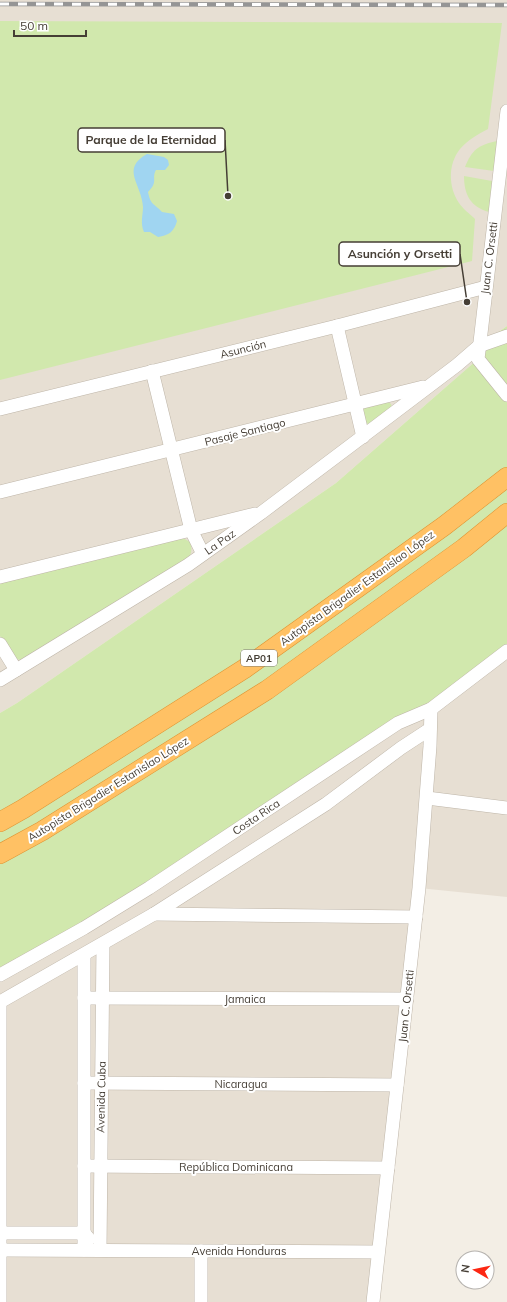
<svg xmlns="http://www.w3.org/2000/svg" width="507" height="1302" font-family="Mulish,sans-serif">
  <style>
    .residential { fill: #e7dfd3 }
    .green { fill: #d1e8ad }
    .water { fill: #a0d5f1 }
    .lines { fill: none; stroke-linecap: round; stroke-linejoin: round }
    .minor-casing { stroke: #beb5a8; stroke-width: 14 }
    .highway-casing { stroke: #df9433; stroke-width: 20 }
    .minor { stroke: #fff; stroke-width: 13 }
    .highway { stroke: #ffc164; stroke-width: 19 }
    .rail-casing { stroke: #959595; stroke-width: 4.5 }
    .rail { stroke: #fff; stroke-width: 3; stroke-dasharray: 9; stroke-linecap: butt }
    .labels { text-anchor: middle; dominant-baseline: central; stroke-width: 4; stroke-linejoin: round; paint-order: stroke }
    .shield { fill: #fff; stroke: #7d7872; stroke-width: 1 }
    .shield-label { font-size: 10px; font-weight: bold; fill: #453e35 }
    .street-label { font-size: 11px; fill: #453e35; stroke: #fff }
    .leader { fill: none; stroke: #453e35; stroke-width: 1.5 }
    .callout-dot { fill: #453e35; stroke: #fff; stroke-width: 1.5 }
    .callout { fill: #fff; stroke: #453e35; stroke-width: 1.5 }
    .callout-label { font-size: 12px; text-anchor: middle; font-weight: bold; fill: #453e35 }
  </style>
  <rect width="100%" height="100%" fill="#f3eee5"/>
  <g class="residential">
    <polygon points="0,0 507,0 507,326 479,346 478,359 336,483 17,703 0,713"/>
    <polygon points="507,651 507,897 419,888 373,1302 0,1302 0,975"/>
  </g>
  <g class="green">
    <path d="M0 21 502 23 488 129C478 134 468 140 460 149 448 164 448 187 459 203 463 209 470 214 475 219L472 261 0 380Z"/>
    <path d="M497 141 494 171 465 167C472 149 479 145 497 141Z"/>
    <path d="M464 176 492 181 489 212C470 207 464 194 464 176Z"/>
    <polygon points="507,326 507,651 431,709 0,975 0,713 17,703 336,483 478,359 479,346"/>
    <path d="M388 402 391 404 392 407 370 425 366 423C365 420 363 416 363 413 362 403 381 403 388 402Z"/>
    <path d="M183 538 190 542C192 548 192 552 189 557L21 660 16 659 11 654 0 636V582Z"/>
  </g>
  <path class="water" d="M147 154 164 157 168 160 169 165 165 170H156C151 179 159 181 148 192 151 206 153 202 162 212L174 214 177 221C174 232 169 235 158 237L150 232H144C140 223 143 215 143 207 142 184 120 169 147 154Z"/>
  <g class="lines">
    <g class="minor-casing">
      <g id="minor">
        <polyline points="507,111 478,359 507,395"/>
        <polyline points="337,326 363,437"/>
        <polyline points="152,371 191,530 203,554"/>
        <polyline points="0,409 337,326 486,287"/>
        <polyline points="0,492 423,387"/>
        <polyline points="0,577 255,514"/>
        <polyline points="0,644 16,670"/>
        <polyline points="0,680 188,565 261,513 350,446 457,365 479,346 507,336"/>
        <polyline points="427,798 507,808"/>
        <polyline points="154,914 416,917"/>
        <polyline points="0,975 84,928 149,888 398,723 431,709 507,651"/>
        <polyline points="84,998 407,999"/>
        <polyline points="84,1083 397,1085"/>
        <polyline points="84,1166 388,1168"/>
        <polyline points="0,1233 84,1233 89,1239"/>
        <polyline points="0,1250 378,1252"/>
        <polyline points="84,1250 84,955"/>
        <polyline points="100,1250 103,944"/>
        <polyline points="0,1302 0,1002 154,914 326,804 401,748 430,729"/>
        <polyline points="201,1302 201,1251"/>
        <polyline points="373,1302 419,888 430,746 431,709"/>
      </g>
    </g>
    <g class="highway-casing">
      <g id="highway">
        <polyline points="0,822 23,809 244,669 444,526 507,477"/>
        <polyline points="0,854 42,831 267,690 464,548 507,513"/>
      </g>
    </g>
    <use href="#minor" class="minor"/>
    <use href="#highway" class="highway"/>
    <g class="rail-casing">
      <polyline id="rail" points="0,4 507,5"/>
    </g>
    <use href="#rail" class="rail"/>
  </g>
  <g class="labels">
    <rect class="shield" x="241" y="650" width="36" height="16" rx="3"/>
    <g class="shield-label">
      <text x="259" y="658">AP01</text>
    </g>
    <g class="street-label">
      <text transform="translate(489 258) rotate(-83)">Juan C. Orsetti</text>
      <text transform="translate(243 349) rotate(-14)">Asunción</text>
      <text transform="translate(245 432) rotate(-14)">Pasaje Santiago</text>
      <text transform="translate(220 542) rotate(-35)">La Paz</text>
      <text transform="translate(357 588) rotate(-36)">Autopista Brigadier Estanislao López</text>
      <text transform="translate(108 789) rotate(-32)">Autopista Brigadier Estanislao López</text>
      <text transform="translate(256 817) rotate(-34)">Costa Rica</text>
      <text x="245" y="999">Jamaica</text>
      <text transform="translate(406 1006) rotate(-84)">Juan C. Orsetti</text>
      <text x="241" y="1084">Nicaragua</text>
      <text transform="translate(101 1097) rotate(-89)">Avenida Cuba</text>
      <text x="236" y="1167">República Dominicana</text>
      <text x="239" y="1251">Avenida Honduras</text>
    </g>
  </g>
  <path class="leader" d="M228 196L225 140M467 302L460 254"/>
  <g class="callout-dot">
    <circle cx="228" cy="196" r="4"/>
    <circle cx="467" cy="302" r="4"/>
  </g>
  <g class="callout">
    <rect x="78" y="128" width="147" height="24" rx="4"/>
    <rect x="339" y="242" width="121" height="24" rx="4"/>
  </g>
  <g class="callout-label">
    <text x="151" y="144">Parque de la Eternidad</text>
    <text x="400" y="258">Asunción y Orsetti</text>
  </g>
  <g transform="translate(475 1270) rotate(279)"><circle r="19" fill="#ffffff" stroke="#b5b2ae"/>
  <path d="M0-3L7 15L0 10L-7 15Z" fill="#fc2713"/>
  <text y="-6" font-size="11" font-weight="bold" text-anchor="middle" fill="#453e35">N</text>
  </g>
  <path d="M14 30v6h72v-6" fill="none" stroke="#453e35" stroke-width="2"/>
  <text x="20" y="30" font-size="12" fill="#453e35" stroke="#ffffff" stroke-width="3" paint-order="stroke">50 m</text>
</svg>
